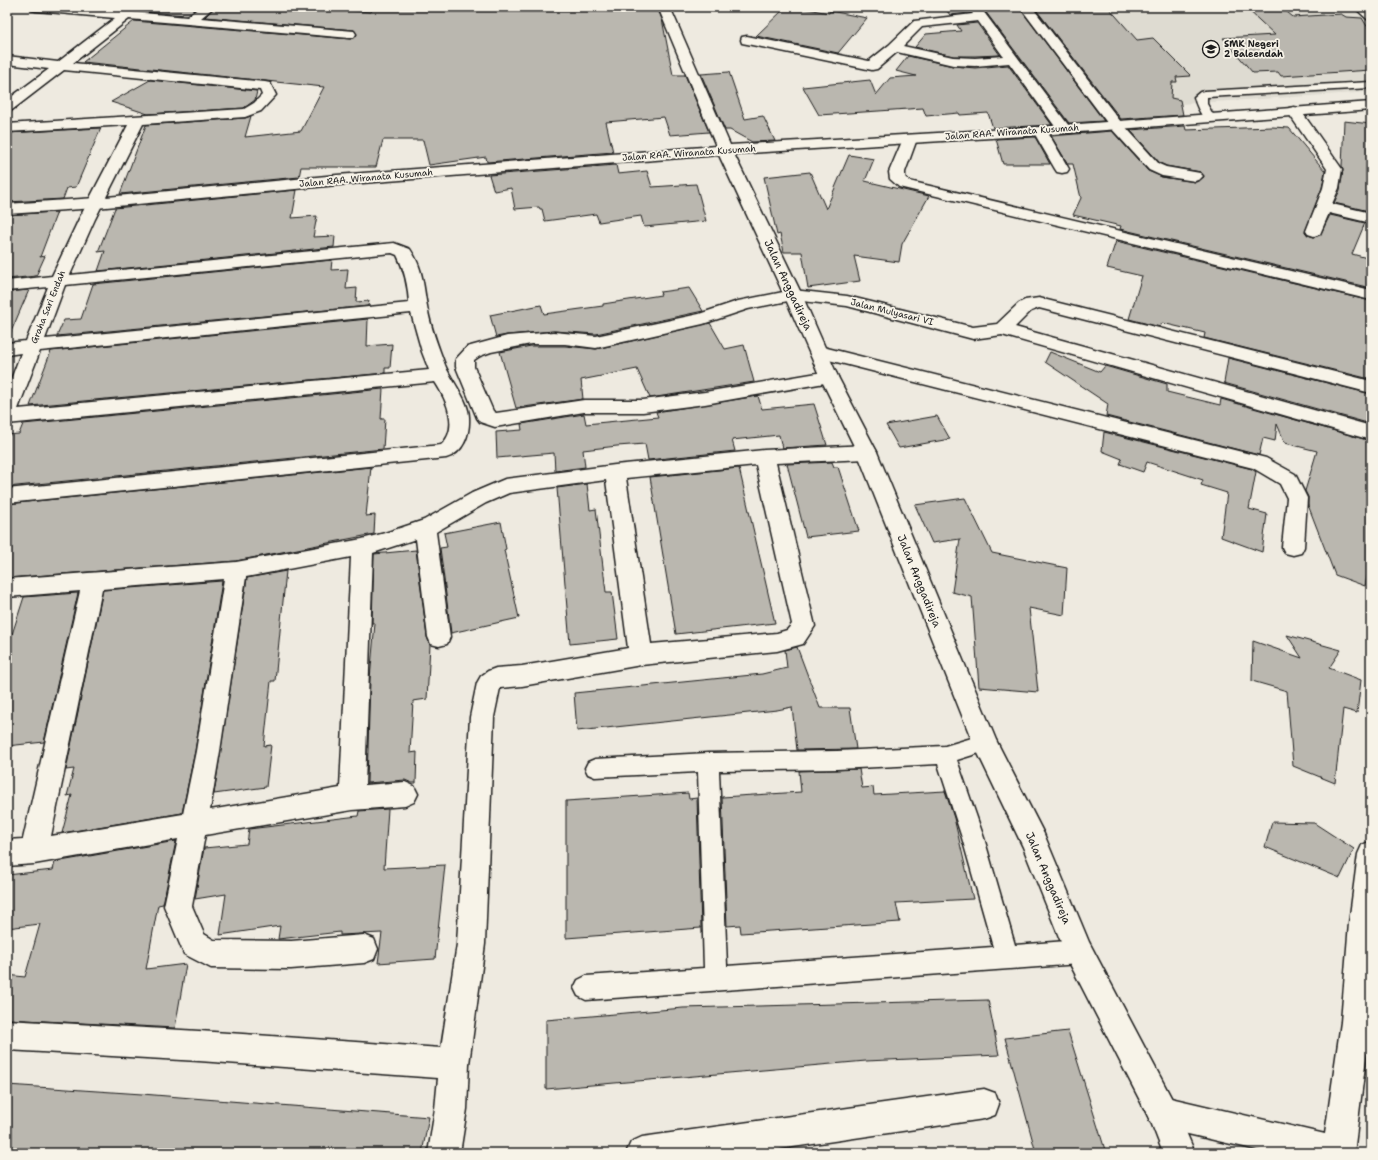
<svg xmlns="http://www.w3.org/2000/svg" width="1378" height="1160" font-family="'Shantell Sans',sans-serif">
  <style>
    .built { fill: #dedbd1 }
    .building { fill: #bab7af; stroke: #1c1c1c }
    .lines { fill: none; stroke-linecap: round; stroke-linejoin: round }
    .lane-casing { stroke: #1c1c1c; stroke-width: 3 }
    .street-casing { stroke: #1c1c1c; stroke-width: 3 }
    .secondary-casing { stroke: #1c1c1c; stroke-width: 3 }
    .lane { fill: #f7f3e8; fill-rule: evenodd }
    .street { fill: #f7f3e8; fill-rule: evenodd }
    .secondary { fill: #f7f3e8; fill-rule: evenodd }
    .labels { text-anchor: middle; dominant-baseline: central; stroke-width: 3.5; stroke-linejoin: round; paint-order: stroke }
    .far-poi-label { font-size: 9px; font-weight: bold; fill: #1c1c1c; stroke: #f7f3e8; text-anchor: start }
    .far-street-label { font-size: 9px; fill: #1c1c1c; stroke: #f7f3e8 }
    .street-label { font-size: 11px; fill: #1c1c1c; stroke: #f7f3e8 }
  </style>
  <rect width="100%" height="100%" fill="#eeeae0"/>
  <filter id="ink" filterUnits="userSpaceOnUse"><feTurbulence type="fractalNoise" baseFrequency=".025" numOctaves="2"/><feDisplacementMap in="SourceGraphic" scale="8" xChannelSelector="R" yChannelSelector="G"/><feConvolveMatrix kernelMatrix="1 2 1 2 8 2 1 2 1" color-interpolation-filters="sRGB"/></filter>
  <g filter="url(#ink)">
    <polygon class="built" points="1017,7 1371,7 1371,92 1100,109"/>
    <g class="building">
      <polygon points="151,7 198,7 187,15 145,12"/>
      <polygon points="215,7 304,7 371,12 373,8 398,9 399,7 657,7 662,19 673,75 685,75 709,132 670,135 664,117 606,122 613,152 487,162 486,157 429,165 423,140 383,140 376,167 301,167 299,177 120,194 146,125 245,118 251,116 245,137 301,131 324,87 83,62 134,21 350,39 354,38 357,35 354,30 205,17"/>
      <polygon points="786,7 797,7 829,13 830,11 867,18 838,53 756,36"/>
      <polygon points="944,7 967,7 970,13 950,15"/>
      <polygon points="982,7 1019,7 1104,121 1069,123"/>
      <polygon points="1034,7 1108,7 1137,40 1153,38 1191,76 1176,77 1177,82 1172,82 1171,98 1180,100 1183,115 1121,119"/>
      <polygon points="1245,7 1281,7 1293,17 1341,14 1346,17 1362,18 1371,33 1371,70 1281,76 1278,72 1253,73 1223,38 1275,35"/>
      <polygon points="977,23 1000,55 975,56 953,56 915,47 926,34 961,31 957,25"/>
      <polygon points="908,56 953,66 975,68 1008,65 1052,125 993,128 988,113 960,115 959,113 926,116 923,108 819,115 803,87 870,80 876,95 890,78 916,76 896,71"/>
      <polygon points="729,72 745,119 763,116 775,141 752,142 730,130 725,130 701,74"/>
      <polygon points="150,80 257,91 255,100 244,108 148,114 111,102"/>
      <polygon points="1344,121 1371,124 1371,207 1369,211 1334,203 1340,190 1343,169 1342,166"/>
      <polygon points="1185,126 1186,130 1272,127 1289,128 1325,171 1322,188 1305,232 1308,235 1314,237 1320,235 1330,215 1365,223 1352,254 1371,259 1371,288 1120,229 1121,226 1073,215 1081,198 1073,164 1068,164 1051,136 1112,131 1148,171 1162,177 1196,182 1204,177 1201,172 1166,166 1160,163 1130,130"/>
      <polygon points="101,128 76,187 67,188 63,199 7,202 7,133"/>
      <polygon points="1035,137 1050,164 1003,164 996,139"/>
      <polygon points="849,155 874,159 865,181 929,196 902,244 899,262 854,256 860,281 808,288 802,252 784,252 780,234 777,235 764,177 810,172 826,209"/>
      <polygon points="616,165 618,174 647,171 652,187 696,184 706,221 644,227 641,216 599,222 596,214 545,221 542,209 540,209 539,207 515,209 511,188 494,191 489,175"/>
      <polygon points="297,190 292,218 317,216 313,237 335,236 334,247 98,271 105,251 98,252 115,208"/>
      <polygon points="57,212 40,257 45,256 36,276 7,279 7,215"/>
      <polygon points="1116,241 1371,301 1370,379 1204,338 1205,333 1162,323 1160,327 1129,319 1142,276 1107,268"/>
      <polygon points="332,260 331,270 348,269 346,289 357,288 356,302 369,301 368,306 57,336 64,320 81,319 93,284"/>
      <polygon points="689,288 703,311 596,334 554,331 507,335 496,337 490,315 541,305 544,314 603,306 603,304 661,295 660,292"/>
      <polygon points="29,290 7,341 7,292"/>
      <polygon points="368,319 367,346 392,344 390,368 385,368 385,373 30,406 51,351"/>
      <polygon points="710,323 725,349 744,345 754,382 650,398 637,369 581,380 583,399 516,408 500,352 531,346 565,346 596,349"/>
      <polygon points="1050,352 1100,372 1105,366 1167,384 1167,392 1220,405 1221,399 1371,441 1371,559 1365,586 1335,575 1308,505 1308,497 1305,491 1317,451 1285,443 1277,424 1275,441 1263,438 1259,455 1106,416 1108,404 1045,362"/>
      <polygon points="1228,358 1371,394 1371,424 1224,383"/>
      <polygon points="383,389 381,419 385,419 383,449 7,487 7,435 19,434 23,424"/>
      <polygon points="758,396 762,409 814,404 827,445 782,448 779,435 732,440 735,451 648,460 645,444 617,446 583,450 585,467 555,471 554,453 497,458 496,432 522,430 521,424 584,414 586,424 658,417 656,412"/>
      <polygon points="937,416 950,439 899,448 886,425"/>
      <polygon points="1104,432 1252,469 1256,472 1249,509 1267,514 1262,552 1221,537 1227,493 1201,485 1203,480 1147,462 1143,472 1120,464 1122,459 1102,451"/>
      <polygon points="832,462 834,467 838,467 859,531 806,537 787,464"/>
      <polygon points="371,467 366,516 375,515 374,534 236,561 7,578 7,504"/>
      <polygon points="739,468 775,623 676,634 650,477"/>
      <polygon points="587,484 590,510 596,509 606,592 612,592 618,639 570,644 557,488"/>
      <polygon points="965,498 992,553 1067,568 1064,615 1029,608 1038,692 979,687 972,597 952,592 960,539 932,543 915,505"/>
      <polygon points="501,522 506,549 504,550 519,618 451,633 440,548 447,547 444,533"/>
      <polygon points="416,550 427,637 430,645 427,699 413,701 410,753 417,752 416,783 412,783 405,780 367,783 370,679 375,623 372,623 374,554"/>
      <polygon points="286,571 275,681 271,681 264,746 271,745 266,787 214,794 247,578"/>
      <polygon points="222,581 195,751 182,813 62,833 72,795 67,796 74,769 66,770 103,590"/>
      <polygon points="78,593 44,742 7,746 7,650 24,597"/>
      <polygon points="1287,635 1341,650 1329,668 1361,680 1357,713 1343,709 1335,783 1293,766 1287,691 1252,681 1253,641 1302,658"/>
      <polygon points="797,647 820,708 850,708 856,749 797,750 792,707 777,710 577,731 574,693 762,674 787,668 785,650"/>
      <polygon points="859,769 862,788 873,787 874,795 945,791 954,818 973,899 896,903 900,922 741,933 740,925 727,926 722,797 801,792 799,771"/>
      <polygon points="688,793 689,799 697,798 701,928 566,938 566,801"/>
      <polygon points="388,809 384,868 445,865 435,959 378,963 382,933 340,935 340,932 278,939 280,926 220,935 226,894 195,899 204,848 247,844 249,829 358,816 359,811"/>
      <polygon points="1272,822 1314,823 1354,849 1340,878 1265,847"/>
      <polygon points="176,841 163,904 158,905 146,969 186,964 175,1028 7,1019 7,975 25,977 40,924 7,928 7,875 53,870 55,862"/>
      <polygon points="988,1000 999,1055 866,1061 546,1089 546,1020 683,1008"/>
      <polygon points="1068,1031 1106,1153 1036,1153 1005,1038"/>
      <polygon points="7,1085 142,1094 429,1117 422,1153 7,1153"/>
    </g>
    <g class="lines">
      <g class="lane-casing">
        <g id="lane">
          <polygon points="1354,7 1365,7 1371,12 1371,20 1367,19"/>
          <path d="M1371 82V88L1207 97V104L1215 118 1213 120H1205C1200 113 1196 106 1194 97L1200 92 1204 91Z"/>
          <path d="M985 734 992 737 995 743 992 749 957 760 984 838 1015 945 1079 940 1087 944 1091 952 1087 960 1079 964 586 1000 578 996 574 988 578 980 586 976 704 968 698 772 595 777 588 774 585 768 588 762 595 759 708 753 837 751 945 746ZM938 764 962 838 993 947 727 966 719 771 837 769Z"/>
        </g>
      </g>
      <g class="street-casing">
        <g id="street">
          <path d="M30 7H77L187 17 200 7H214L201 18 354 31 356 34 354 37 350 38 129 19 73 63 265 82 270 83 276 95 261 111 245 117 143 124 95 219 70 275 394 243 410 249C423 268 423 284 427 306 430 326 438 346 445 365 451 380 469 401 469 417 470 434 464 453 446 458L7 503V489L441 445C460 428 446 399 435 382L7 424V390L21 353 7 355V343L26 341 48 287 7 291V281L52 276 79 219 128 125 7 132V124L244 109 254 103 262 95 260 90 64 70 12 110 7 111V100L49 69 7 64V56L58 62 115 18 36 11 32 10ZM392 253 397 255C405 271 408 286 409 303L45 339 65 285ZM411 313 422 352 429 370 18 409 40 351Z"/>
          <path d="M968 7H980L1069 126 1071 129 1069 132 1064 133 1059 132 1009 63 975 66 953 65 897 52 877 69 872 70 747 44 742 43 741 40 742 37 747 36 869 61 889 45 914 21 973 14ZM978 21 1003 56 975 58 953 57 903 46 922 27Z"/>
          <polygon points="1020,7 1032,7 1121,122 1159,164 1166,167 1200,173 1203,176 1200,179 1195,181 1162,176 1149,170 1111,128"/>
          <polygon points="1294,107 1299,108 1342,169 1339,188 1332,204 1371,213 1371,223 1329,213 1320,234 1314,236 1308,234 1306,231 1323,188 1327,169 1287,111 1289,108"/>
          <polygon points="1040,127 1045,128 1047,131 1069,169 1067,172 1062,173 1057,172 1055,169 1033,131 1035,128"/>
          <polygon points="910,135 915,136 917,139 905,172 905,177 909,181 1371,290 1371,300 899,187 890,179 889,172 903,139 905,136"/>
          <polygon points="793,290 847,296 973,327 997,324 1019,303 1025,300 1039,298 1371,381 1371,393 1039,308 1031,311 1015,327 1371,426 1371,440 1002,335 973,339 847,306 793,300 748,309 703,324 596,348 565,344 531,344 491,352 480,356 474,360 474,367 493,411 496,413 584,400 643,400 705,392 829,371 836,373 838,377 836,381 705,404 643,412 584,412 495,427 480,422 477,418 456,367 456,359 467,347 507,336 554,332 596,336 699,314 738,301"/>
          <polygon points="819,346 1266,458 1295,474 1307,498 1304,547 1301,553 1293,555 1285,553 1282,547 1287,498 1280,484 1253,468 813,356 810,352 813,348"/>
          <path d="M867 445 874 447 877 452 874 457 867 459 776 463 815 626 803 644 777 651 641 665 522 686 500 688 494 717 485 944 469 1064 467 1109 460 1153H428L435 1109 438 1078 199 1061 7 1050V1020L199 1031 441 1048 457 944 470 717 477 683 481 676 488 671 496 668 522 666 628 648 606 480 509 493 486 503 436 532 450 637 447 644 439 646 431 644 428 637 416 539 373 553 365 785 405 782 414 786 418 794 414 802 405 806 352 810 205 835 192 906 204 934 214 940 291 941 364 935 374 939 378 949 374 959 364 963 291 969 211 968 184 954 164 906 178 839 34 864 7 866V840L23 839 80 591 7 597V579L236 562 362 539 385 533 424 520 472 493 505 479 615 465 764 450ZM756 465 792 624 787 630 777 633 651 644 626 478ZM351 557 340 788 210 810 220 751 246 577ZM224 579 196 751 183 814 51 836 102 589Z"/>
          <polygon points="1371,841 1371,1018 1354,1153 1270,1153 1162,1128 1151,1123 1146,1112 1151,1101 1162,1096 1325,1134 1341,1022 1349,923 1358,854 1362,845"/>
          <polygon points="984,1089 995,1093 999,1104 995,1115 984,1119 752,1153 626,1153 631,1142 642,1137"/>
        </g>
      </g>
      <g class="secondary-casing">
        <polygon id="secondary" points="658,7 670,7 730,145 1040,127 1371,102 1371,110 1040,135 734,154 802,295 838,377 877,452 996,740 1044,834 1089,942 1173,1101 1195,1153 1163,1153 1151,1122 1069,962 1023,847 973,743 857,452 820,377 784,295 719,155 337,185 96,208 7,214 7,204 96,198 337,175 716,146"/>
      </g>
      <use href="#lane" class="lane"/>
      <use href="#street" class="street"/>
      <use href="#secondary" class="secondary"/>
    </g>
  </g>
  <defs>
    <g id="school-ring" transform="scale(0.9)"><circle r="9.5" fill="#f7f3e8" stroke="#1c1c1c" stroke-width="1.5"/><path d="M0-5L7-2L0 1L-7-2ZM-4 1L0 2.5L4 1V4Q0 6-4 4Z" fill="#1c1c1c"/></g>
  </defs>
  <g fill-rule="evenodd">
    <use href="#school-ring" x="1211" y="49"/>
  </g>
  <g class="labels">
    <g class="far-poi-label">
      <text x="1224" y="44">SMK Negeri<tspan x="1224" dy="10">2 Baleendah</tspan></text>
    </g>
    <g class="far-street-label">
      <text transform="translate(1012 132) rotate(-4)">Jalan RAA. Wiranata Kusumah</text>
      <text transform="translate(689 153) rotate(-4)">Jalan RAA. Wiranata Kusumah</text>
      <text transform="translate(366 178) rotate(-5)">Jalan RAA. Wiranata Kusumah</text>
      <text transform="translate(48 307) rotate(-68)">Graha Sari Endah</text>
      <text transform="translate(892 312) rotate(14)">Jalan Mulyasari VI</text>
    </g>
    <g class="street-label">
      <text transform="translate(788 285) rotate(65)">Jalan Anggadireja</text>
      <text transform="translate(919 581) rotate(68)">Jalan Anggadireja</text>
      <text transform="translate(1048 878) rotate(67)">Jalan Anggadireja</text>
    </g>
  </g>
  <rect width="1378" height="1160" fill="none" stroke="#f7f3e8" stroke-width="24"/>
  <rect x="12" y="12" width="1354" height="1136" fill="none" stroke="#1c1c1c" stroke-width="1.5" filter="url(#ink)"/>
</svg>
